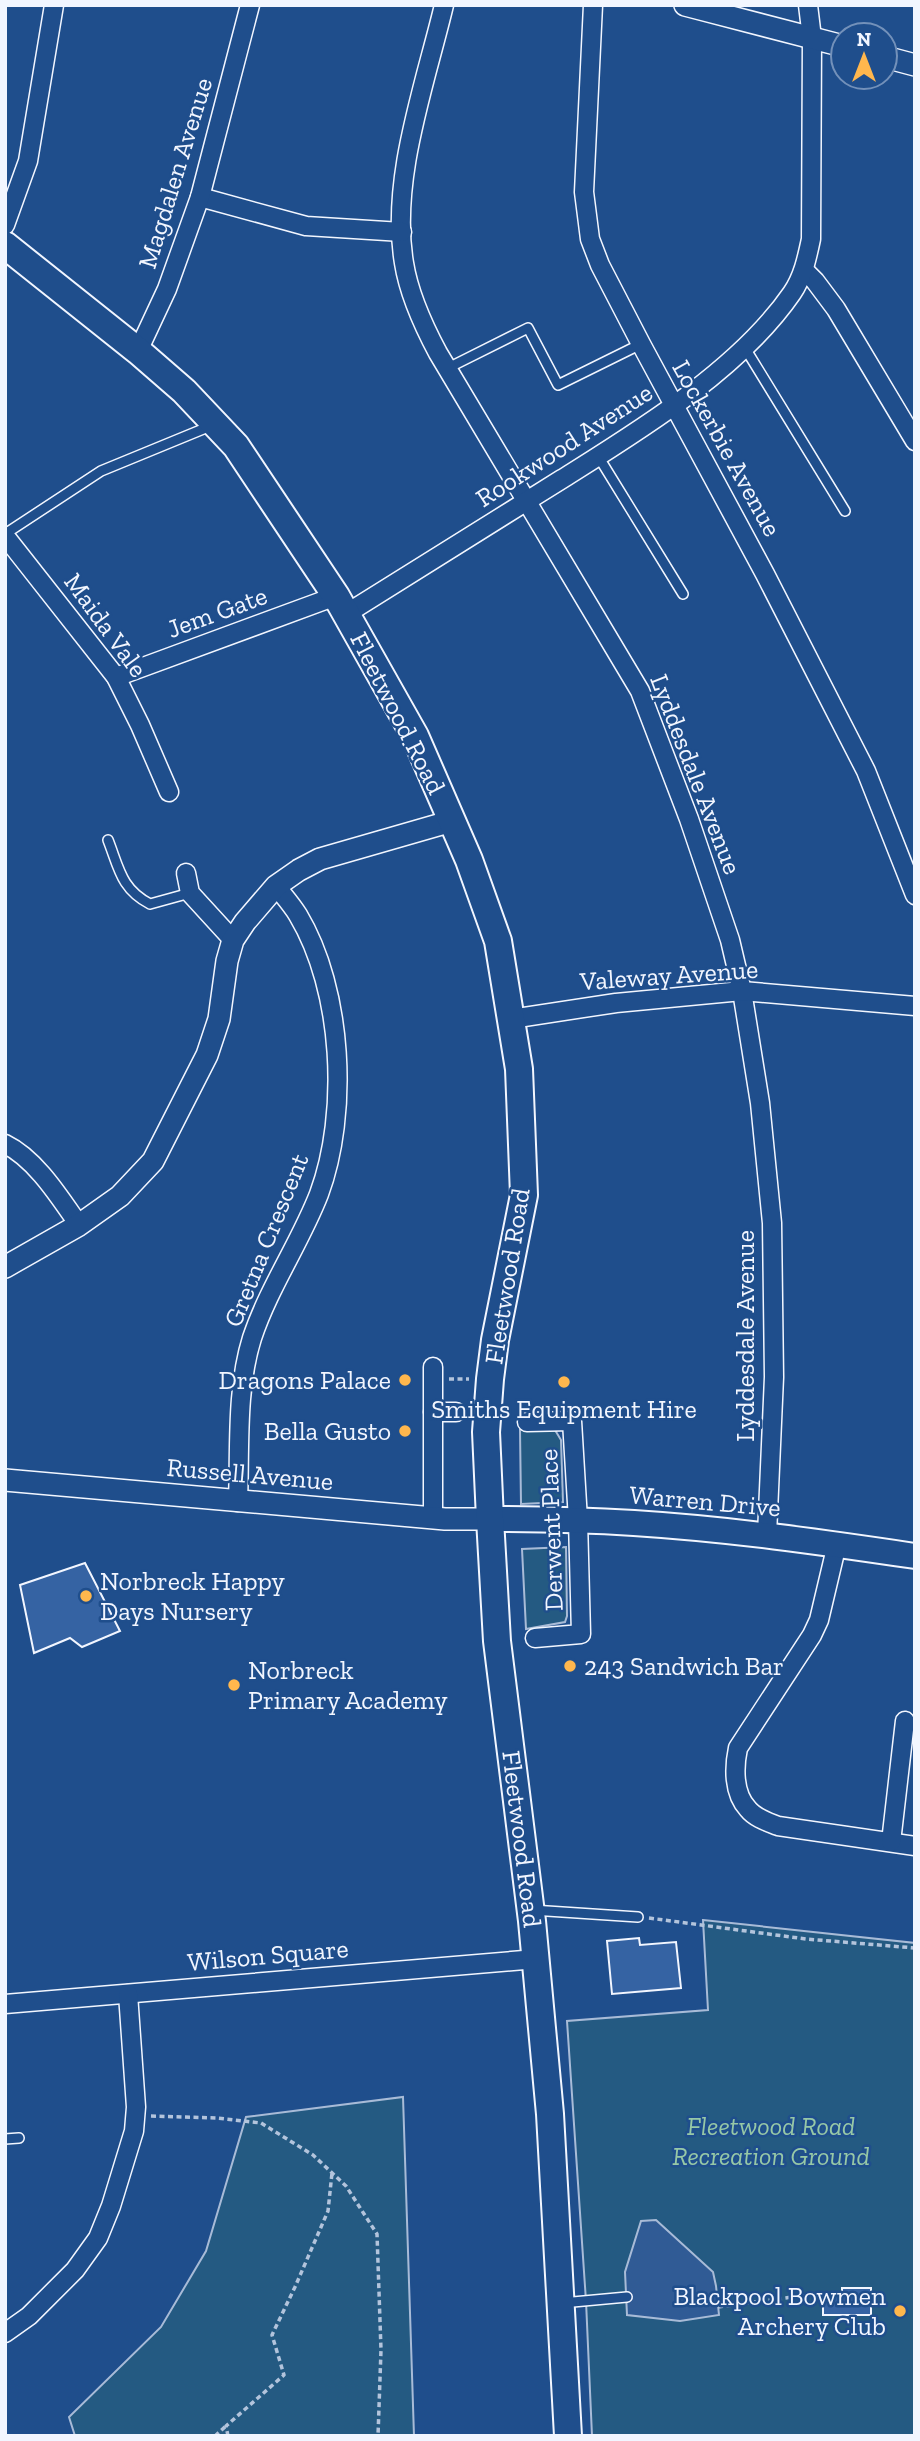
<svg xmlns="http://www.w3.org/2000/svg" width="920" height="2441" font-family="'Zilla Slab',serif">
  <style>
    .green { fill: #245a82; stroke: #a8bbd7; stroke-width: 2 }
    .parking { fill: #305b95; stroke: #a8bbd7; stroke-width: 2 }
    .building { fill: #3563a3; stroke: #f2f6ff; stroke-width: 2 }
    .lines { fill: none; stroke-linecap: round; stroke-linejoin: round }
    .service-casing { stroke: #f2f6ff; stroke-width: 12 }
    .minor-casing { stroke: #f2f6ff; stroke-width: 21 }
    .tertiary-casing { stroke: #f2f6ff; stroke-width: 24 }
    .secondary-casing { stroke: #f2f6ff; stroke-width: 28 }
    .primary-casing { stroke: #f2f6ff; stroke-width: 30 }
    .path { stroke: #b3c4dc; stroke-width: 3.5; stroke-dasharray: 5 3.5; stroke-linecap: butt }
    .service { stroke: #1f4e8c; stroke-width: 9 }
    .minor { stroke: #1f4e8c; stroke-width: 18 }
    .tertiary { stroke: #1f4e8c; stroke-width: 21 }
    .secondary { stroke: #1f4e8c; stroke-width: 24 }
    .primary { stroke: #1f4e8c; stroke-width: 26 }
    .poi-dot { fill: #ffb74d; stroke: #1f4e8c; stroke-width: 2.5 }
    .labels { text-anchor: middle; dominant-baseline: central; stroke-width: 5; stroke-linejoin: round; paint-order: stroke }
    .street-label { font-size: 26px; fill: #f2f6ff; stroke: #1f4e8c }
    .poi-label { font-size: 26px; fill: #f2f6ff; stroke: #1f4e8c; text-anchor: end }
    .park-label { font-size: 26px; font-style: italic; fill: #97c8a6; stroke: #1f4e8c }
  </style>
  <rect width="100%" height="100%" fill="#1f4e8c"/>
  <g class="green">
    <polygon points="520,1430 555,1430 561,1440 563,1502 521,1504"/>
    <polygon points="566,1547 567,1616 565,1622 526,1629 522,1549"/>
    <polygon points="703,1920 915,1943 915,2436 592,2436 586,2301 567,2021 708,2010"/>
    <polygon points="403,2097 414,2436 75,2436 69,2417 161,2327 206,2251 246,2117"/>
  </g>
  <polygon class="parking" points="656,2220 713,2272 716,2286 719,2315 680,2321 627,2315 625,2272 641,2221"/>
  <g class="building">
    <polygon points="85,1563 120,1631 82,1647 70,1638 34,1653 20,1585"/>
    <polygon points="639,1938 640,1945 676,1942 681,1988 612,1994 607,1941"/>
    <polygon points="842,2288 871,2288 871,2315 823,2315 823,2293 842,2293"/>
  </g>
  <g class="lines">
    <g class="service-casing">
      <g id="service">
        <polyline points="745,348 845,511"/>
        <polyline points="448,368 528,328 558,385 641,344"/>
        <polyline points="598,456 683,594"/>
        <polyline points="5,534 101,471 213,425"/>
        <path d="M108 840C119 868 121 889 150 904L190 893"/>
        <polyline points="532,1910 638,1917"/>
        <polyline points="5,2139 19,2138"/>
        <polyline points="562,2303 627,2297"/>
      </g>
    </g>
    <g class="minor-casing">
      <g id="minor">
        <path d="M444 5C425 85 390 180 404 263 409 295 423 325 438 353L640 691 689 819 730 940 742 991 760 1103 772 1223 774 1377 767 1535"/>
        <polyline points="593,5 584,192 590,239 600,265 641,344 765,574 866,771 915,895"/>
        <polyline points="200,197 306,226 402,232"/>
        <polyline points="5,225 28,161 54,5"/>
        <polyline points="804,270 815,281 836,309 915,441"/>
        <polyline points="138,351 167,289 200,197 250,5"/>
        <polyline points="5,536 116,677 140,725 169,792"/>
        <path d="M346 614C418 569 490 524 562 479 640 430 739 370 792 293 803 277 807 258 811 239L812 38 808 5"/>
        <polyline points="116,677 336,596"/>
        <polyline points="186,873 190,893 233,940"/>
        <polyline points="511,1019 616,1003 742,991 915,1006"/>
        <path d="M5 1144C36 1159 60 1198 79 1225"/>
        <polyline points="433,1367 433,1517"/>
        <polyline points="433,1412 456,1412"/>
        <polyline points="527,1422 572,1421 578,1520 581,1634 535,1638"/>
        <path d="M238 1502C240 1448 236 1389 252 1338 269 1287 300 1243 319 1194 349 1113 343 990 298 915 292 905 283 895 276 886"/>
        <path d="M837 1544 819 1620 812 1635 738 1748C734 1767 733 1793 748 1809 755 1818 768 1822 778 1826L915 1846"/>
        <polyline points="891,1842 905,1721"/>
        <polyline points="5,2004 536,1959"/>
        <polyline points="5,2333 29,2316 75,2270 98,2238 111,2206 134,2131 136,2107 128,1994"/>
      </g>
    </g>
    <g class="tertiary-casing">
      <g id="tertiary">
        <polyline points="685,5 843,46"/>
        <polyline points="885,57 915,65"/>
        <polyline points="5,1267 79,1225 120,1196 153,1161 207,1055 219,1019 227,961 233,940 245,922 276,886 299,870 320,859 452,821"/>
        <polyline points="5,1480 445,1519 490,1519"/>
      </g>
    </g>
    <g class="secondary-casing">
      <path id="secondary" d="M490 1519C538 1519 586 1520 634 1523 728 1529 821 1542 915 1556"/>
    </g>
    <g class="primary-casing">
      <polyline id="primary" points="5,245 138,351 184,391 236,446 336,596 415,736 469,860 498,941 519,1069 524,1195 495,1340 490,1379 486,1432 490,1519 497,1641 532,1921 550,2114 568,2436"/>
    </g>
    <g class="path">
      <polyline points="449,1379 469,1379"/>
      <polyline points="649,1918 806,1939 915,1948"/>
      <polyline points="151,2116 217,2118 261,2123 313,2155 346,2186 377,2234 381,2350 378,2436"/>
      <polyline points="718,2307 823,2293"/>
      <polyline points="215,2436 226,2426"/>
      <polyline points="228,2436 226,2426 284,2375 272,2335 295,2287 328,2211 332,2173"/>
    </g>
    <use href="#service" class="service"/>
    <use href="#minor" class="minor"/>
    <use href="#tertiary" class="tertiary"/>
    <use href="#secondary" class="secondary"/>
    <use href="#primary" class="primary"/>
  </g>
  <g class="poi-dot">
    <circle cx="405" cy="1380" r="7"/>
    <circle cx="564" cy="1382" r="7"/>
    <circle cx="405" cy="1431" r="7"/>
    <circle cx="86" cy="1596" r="7"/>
    <circle cx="570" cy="1666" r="7"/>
    <circle cx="234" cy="1685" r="7"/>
    <circle cx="900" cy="2311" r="7"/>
  </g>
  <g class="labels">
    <g class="street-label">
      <text transform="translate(175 173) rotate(-73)">Magdalen Avenue</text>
      <text transform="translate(564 445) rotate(-33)">Rookwood Avenue</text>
      <text transform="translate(727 448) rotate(61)">Lockerbie Avenue</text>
      <text transform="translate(217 612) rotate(-20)">Jem Gate</text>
      <text transform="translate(106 625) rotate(54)">Maida Vale</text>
      <text transform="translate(398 713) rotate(63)">Fleetwood Road</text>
      <text transform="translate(696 774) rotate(69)">Lyddesdale Avenue</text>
      <text transform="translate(669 975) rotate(-4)">Valeway Avenue</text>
      <text transform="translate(266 1240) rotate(-68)">Gretna Crescent</text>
      <text transform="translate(507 1276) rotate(-81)">Fleetwood Road</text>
      <text transform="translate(745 1336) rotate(-90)">Lyddesdale Avenue</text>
      <text transform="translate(250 1474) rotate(5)">Russell Avenue</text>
      <text transform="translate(705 1501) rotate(5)">Warren Drive</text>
      <text transform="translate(551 1530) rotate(-92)">Derwent Place</text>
      <text transform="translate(522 1839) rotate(83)">Fleetwood Road</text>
      <text transform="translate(268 1955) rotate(-5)">Wilson Square</text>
    </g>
    <g class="poi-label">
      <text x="391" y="1380">Dragons Palace</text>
      <text x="564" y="1409" text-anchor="middle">Smiths Equipment Hire</text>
      <text x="391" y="1431">Bella Gusto</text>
      <text x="100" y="1581" text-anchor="start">Norbreck Happy<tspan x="100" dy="30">Days Nursery</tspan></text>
      <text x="584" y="1666" text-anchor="start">243 Sandwich Bar</text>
      <text x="248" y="1670" text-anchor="start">Norbreck<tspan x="248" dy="30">Primary Academy</tspan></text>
      <text x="886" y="2296">Blackpool Bowmen<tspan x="886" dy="30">Archery Club</tspan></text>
    </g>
    <g class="park-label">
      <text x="771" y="2126">Fleetwood Road<tspan x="771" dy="30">Recreation Ground</tspan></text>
    </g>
  </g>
  <rect width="920" height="2441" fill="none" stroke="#f2f6ff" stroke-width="14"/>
  <g transform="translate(864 56)"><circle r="33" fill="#1f4e8c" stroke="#7391ba" stroke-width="2"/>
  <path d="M0-5L12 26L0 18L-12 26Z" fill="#ffb74d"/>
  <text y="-10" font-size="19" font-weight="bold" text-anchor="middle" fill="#f2f6ff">N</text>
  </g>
</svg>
